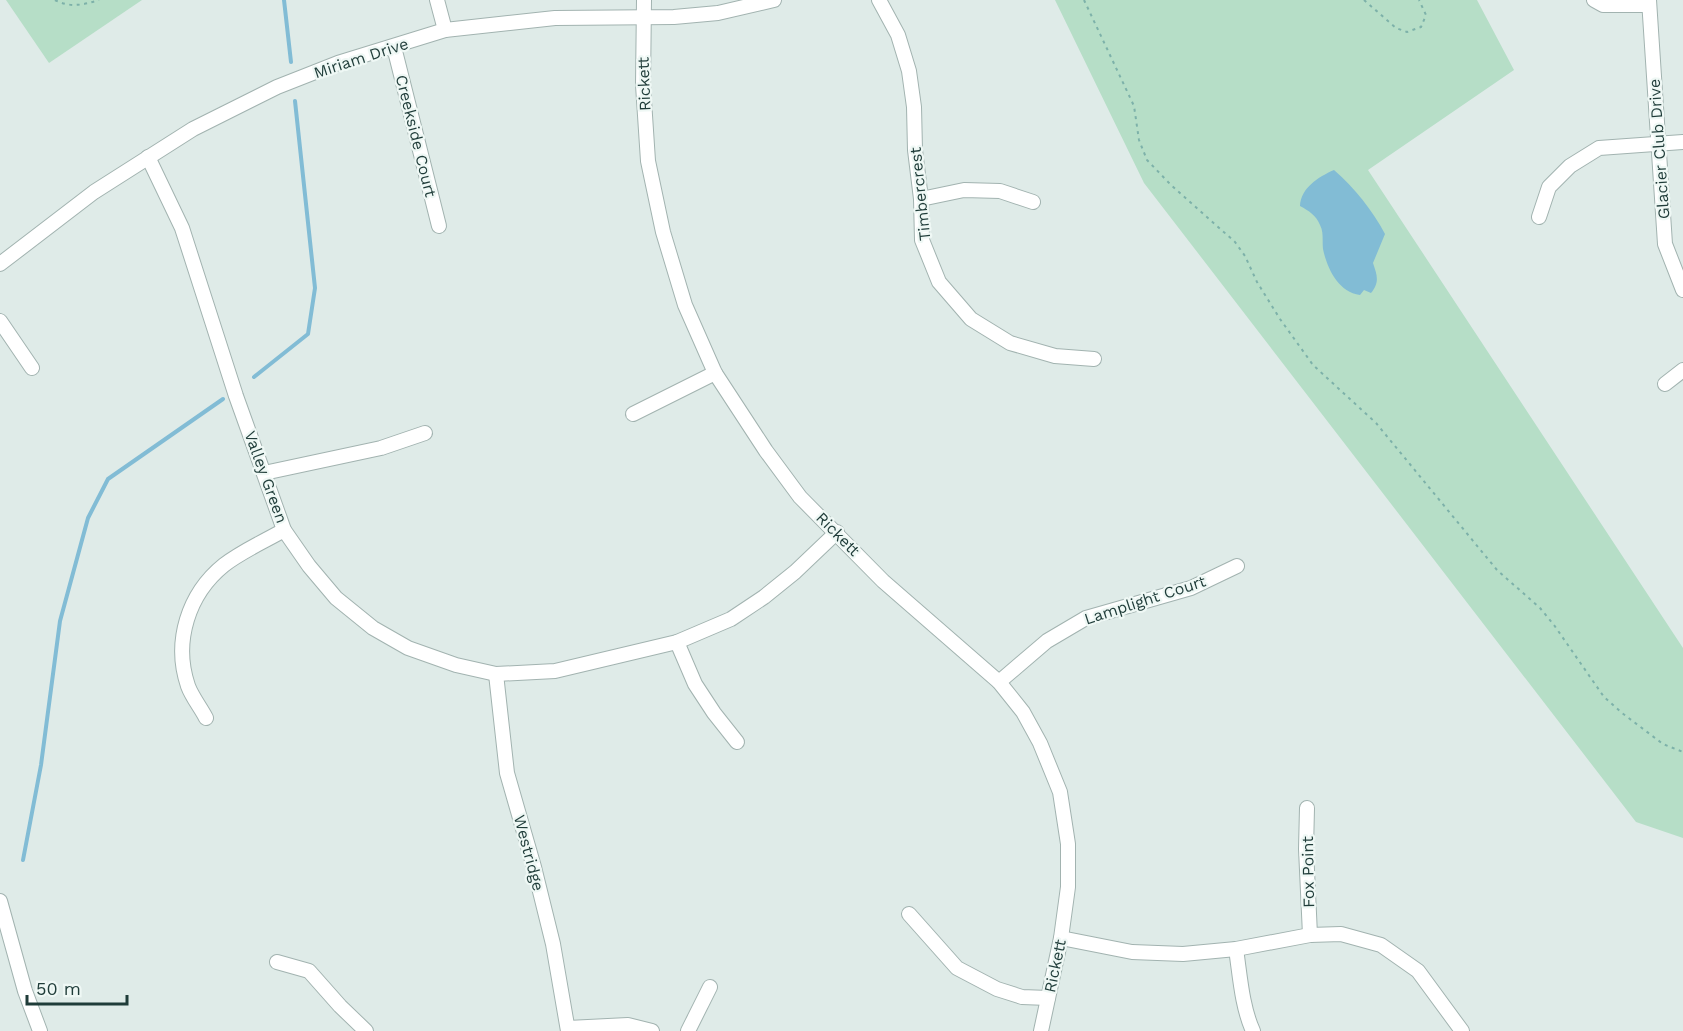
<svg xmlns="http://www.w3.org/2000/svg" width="1683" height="1031" font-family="'Work Sans',sans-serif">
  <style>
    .green { fill: #b6dec7 }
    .water { fill: #82bcd5 }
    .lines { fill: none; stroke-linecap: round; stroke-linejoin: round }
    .stream { stroke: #82bcd5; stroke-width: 4 }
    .minor-casing { stroke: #a2b3b0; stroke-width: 16 }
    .path { stroke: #7db1a9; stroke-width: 2; stroke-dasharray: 3 4.5; stroke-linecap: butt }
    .minor { stroke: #fff; stroke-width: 14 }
    .labels { text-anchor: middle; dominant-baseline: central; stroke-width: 4.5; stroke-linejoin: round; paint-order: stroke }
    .street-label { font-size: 16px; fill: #1f3c39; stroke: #eff8f5 }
  </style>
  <rect width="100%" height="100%" fill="#dfebe8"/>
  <g class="green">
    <polygon points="6,0 142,0 49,63"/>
    <polygon points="1055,0 1477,0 1514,70 1368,170 1683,648 1683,838 1636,822 1144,183"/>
  </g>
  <path class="water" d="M1334 170C1354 187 1373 211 1385 234L1373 263C1377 275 1380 282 1371 293L1364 290 1360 295C1338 292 1327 268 1323 249 1322 241 1324 232 1320 225 1316 215 1309 211 1300 206 1301 188 1318 177 1334 170Z"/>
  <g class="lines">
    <g class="stream">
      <polyline points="284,0 291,62"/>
      <polyline points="254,377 308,334 315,288 295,101"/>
      <polyline points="23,860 41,765 60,621 88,518 108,479 223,399"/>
    </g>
    <g class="minor-casing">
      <g id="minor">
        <polyline points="437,0 445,30"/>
        <polyline points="644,0 643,85 648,161 663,232 685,305 715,373 766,451 800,497 883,581 999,682 1023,712 1040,743 1060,792 1068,844 1068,887 1061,938 1041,1031"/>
        <polyline points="879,0 898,35 909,71 914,107 915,150 921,199 922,240 939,282 971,319 1010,343 1055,356 1094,359"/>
        <polyline points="1594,0 1603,5 1649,5"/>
        <polyline points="1649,0 1665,244 1683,290"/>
        <polyline points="394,47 439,226"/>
        <polyline points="148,157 182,228 236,396 284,530 309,566 336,598 373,628 408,648 456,665 496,674 555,671 677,642 731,619 764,597 795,572 837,532"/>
        <polyline points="921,199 964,190 1000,191 1033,202"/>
        <polyline points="1539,217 1549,187 1570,166 1599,148 1683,142"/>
        <polyline points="0,264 94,192 193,129 277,87 338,63 445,30 555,18 674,17 718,13 774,0"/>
        <polyline points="0,321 32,368"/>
        <polyline points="1665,384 1683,370"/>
        <polyline points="633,414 715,373"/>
        <polyline points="264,473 381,448 425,433"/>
        <polyline points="677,642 695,684 714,713 737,742"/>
        <polyline points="496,674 507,773 534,867 553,944 568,1031"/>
        <polyline points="999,682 1047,641 1086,618 1191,588 1237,566"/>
        <path d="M206 718C201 708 192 697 188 686 173 642 188 594 224 565 242 551 265 541 284 530"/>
        <polyline points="1307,808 1306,849 1310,935"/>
        <polyline points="0,901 25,991 40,1031"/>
        <polyline points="909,914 957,968 997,989 1022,997 1048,998"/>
        <polyline points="1061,938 1132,952 1183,954 1236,949 1310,935 1341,934 1381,945 1418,971 1462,1031"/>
        <path d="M1236 949C1240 976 1242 1007 1253 1031"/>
        <polyline points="277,962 309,971 340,1006 366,1031"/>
        <polyline points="568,1028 628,1025 652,1031"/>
        <polyline points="688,1031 710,987"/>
      </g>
    </g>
    <g class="path">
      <path d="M55 0C70 8 83 5 99 0"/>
      <polyline points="1084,0 1134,106 1139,140 1147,160 1171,185 1235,242 1245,256 1257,282 1280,319 1313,365 1376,423 1497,570 1540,608 1554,625 1604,697 1622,713 1663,744 1683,752"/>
      <polyline points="1364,0 1396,28 1407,32 1421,27 1426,15 1419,0"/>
    </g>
    <use href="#minor" class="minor"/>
  </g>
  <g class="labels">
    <g class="street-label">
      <text transform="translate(361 58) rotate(-18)">Miriam Drive</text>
      <text transform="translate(644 84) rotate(-92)">Rickett</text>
      <text transform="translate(416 136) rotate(76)">Creekside Court</text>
      <text transform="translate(1659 149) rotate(-94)">Glacier Club Drive</text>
      <text transform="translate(920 194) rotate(-96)">Timbercrest</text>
      <text transform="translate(266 477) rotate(70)">Valley Green</text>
      <text transform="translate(838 534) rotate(45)">Rickett</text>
      <text transform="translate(1145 600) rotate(-18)">Lamplight Court</text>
      <text transform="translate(529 853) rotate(75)">Westridge</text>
      <text transform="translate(1308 872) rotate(-91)">Fox Point</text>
      <text transform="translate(1055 966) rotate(-78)">Rickett</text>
    </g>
  </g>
  <path d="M27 995v9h100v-9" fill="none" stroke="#1f3c39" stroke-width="3"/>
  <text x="36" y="995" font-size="18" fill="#1f3c39" stroke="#eff8f5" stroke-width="4.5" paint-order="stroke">50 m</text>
</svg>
